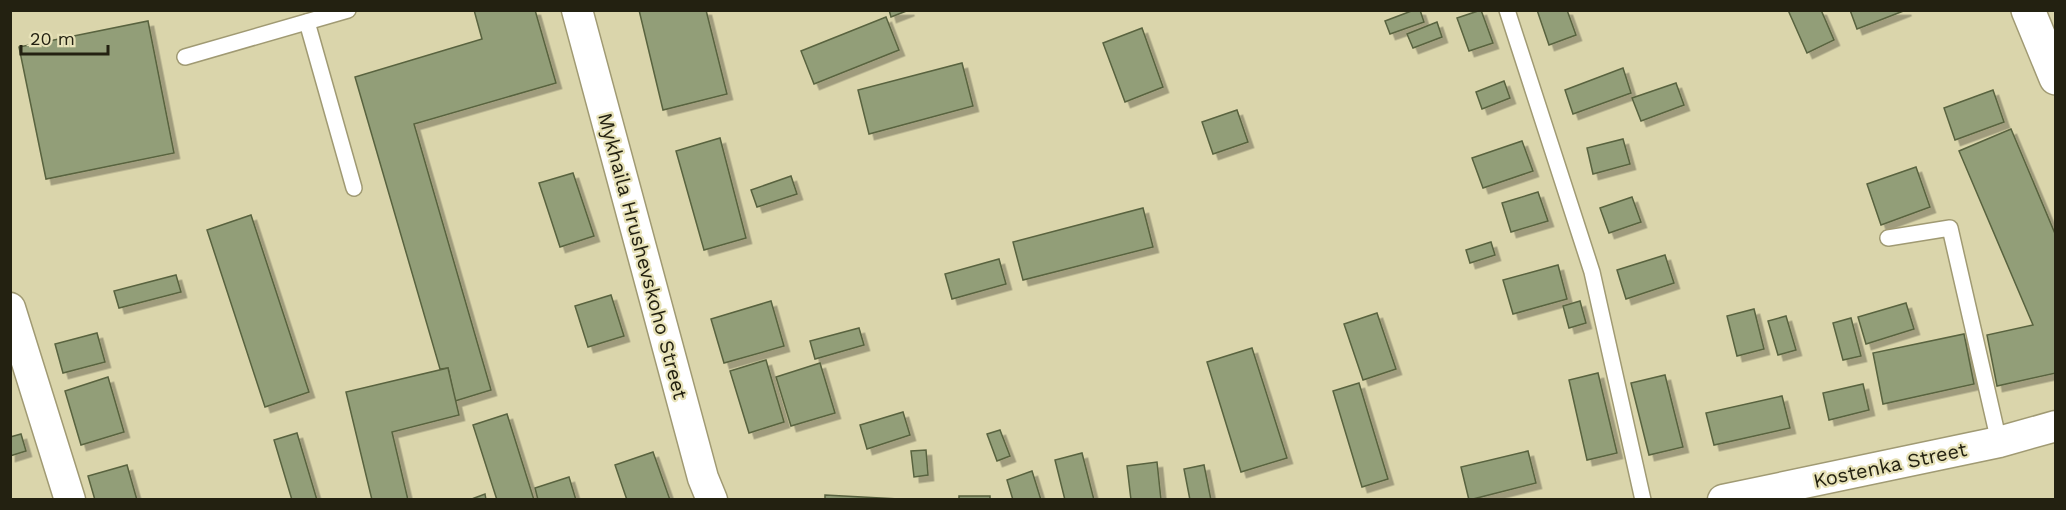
<svg xmlns="http://www.w3.org/2000/svg" width="2066" height="510" font-family="'Work Sans',sans-serif">
  <style>
    .building { fill: #929e78; stroke: #59633f; stroke-width: 1.5; filter: url(#shadow) }
    .lines { fill: none; stroke-linecap: round; stroke-linejoin: round }
    .service-casing { stroke: #a09a73; stroke-width: 18 }
    .minor-casing { stroke: #a09a73; stroke-width: 33 }
    .secondary-casing { stroke: #a09a73; stroke-width: 36 }
    .service { stroke: #fff; stroke-width: 15 }
    .minor { stroke: #fff; stroke-width: 30 }
    .secondary { stroke: #fff; stroke-width: 33 }
    .labels { text-anchor: middle; dominant-baseline: central; stroke-width: 4.5; stroke-linejoin: round; paint-order: stroke }
    .street-label { font-size: 20px; fill: #232111; stroke: #e7e2b8 }
  </style>
  <defs>
    <filter id="shadow"><feDropShadow dx="5.5" dy="5.5" stdDeviation="0" flood-color="#0004"/></filter>
  </defs>
  <rect width="100%" height="100%" fill="#dad5ab"/>
  <g class="building">
    <polygon points="474,10 535,10 556,83 414,124 491,390 455,401 448,368 440,369 355,77 482,39"/>
    <polygon points="639,10 706,10 727,94 663,110"/>
    <polygon points="889,10 909,10 891,17"/>
    <polygon points="1414,10 1420,10 1424,22 1390,34 1385,21"/>
    <polygon points="1481,10 1493,43 1469,51 1457,18"/>
    <polygon points="1537,10 1567,10 1576,35 1549,45"/>
    <polygon points="1788,10 1821,10 1834,40 1807,53"/>
    <polygon points="1850,10 1906,10 1857,29"/>
    <polygon points="886,17 899,50 814,84 801,51"/>
    <polygon points="148,21 174,153 46,179 19,47"/>
    <polygon points="1437,22 1442,37 1413,48 1407,34"/>
    <polygon points="1142,28 1163,87 1125,102 1103,43"/>
    <polygon points="962,63 973,106 869,134 858,90"/>
    <polygon points="1623,68 1631,93 1573,114 1565,90"/>
    <polygon points="1504,81 1510,98 1482,109 1476,92"/>
    <polygon points="1676,83 1684,105 1641,121 1632,98"/>
    <polygon points="1993,90 2004,122 1955,140 1944,108"/>
    <polygon points="1237,110 1248,142 1213,154 1202,122"/>
    <polygon points="2011,129 2056,236 2056,373 1997,386 1987,335 2033,325 1959,151"/>
    <polygon points="720,138 746,238 704,250 676,151"/>
    <polygon points="1623,139 1630,164 1593,174 1587,148"/>
    <polygon points="1522,141 1533,171 1483,188 1472,158"/>
    <polygon points="1916,167 1930,207 1881,225 1867,184"/>
    <polygon points="573,173 594,236 560,247 539,183"/>
    <polygon points="791,176 797,194 757,207 751,190"/>
    <polygon points="1538,192 1548,221 1511,232 1502,203"/>
    <polygon points="1632,197 1641,222 1609,233 1600,208"/>
    <polygon points="1143,208 1153,247 1023,280 1013,242"/>
    <polygon points="251,215 309,392 265,407 207,230"/>
    <polygon points="1491,242 1495,255 1470,263 1466,250"/>
    <polygon points="1665,255 1674,283 1626,299 1617,270"/>
    <polygon points="999,259 1006,284 952,299 945,274"/>
    <polygon points="1558,265 1567,299 1513,314 1503,280"/>
    <polygon points="176,275 181,292 119,308 114,291"/>
    <polygon points="611,295 624,336 588,347 575,306"/>
    <polygon points="771,301 784,346 724,363 711,319"/>
    <polygon points="1580,301 1586,323 1569,328 1563,306"/>
    <polygon points="1906,303 1914,329 1866,344 1858,317"/>
    <polygon points="1754,309 1764,349 1737,356 1727,316"/>
    <polygon points="1377,313 1396,369 1363,380 1344,324"/>
    <polygon points="1786,316 1796,350 1778,355 1768,321"/>
    <polygon points="1851,318 1861,356 1843,360 1833,323"/>
    <polygon points="859,328 864,345 815,359 810,341"/>
    <polygon points="97,333 105,362 63,373 55,344"/>
    <polygon points="1964,334 1974,384 1883,404 1873,353"/>
    <polygon points="1252,348 1287,458 1241,472 1207,362"/>
    <polygon points="766,360 784,422 749,433 730,371"/>
    <polygon points="820,363 835,413 791,426 776,377"/>
    <polygon points="448,368 459,415 392,432 408,500 372,500 346,392"/>
    <polygon points="1598,373 1617,453 1587,460 1569,380"/>
    <polygon points="1665,375 1683,447 1649,455 1631,383"/>
    <polygon points="108,377 124,432 81,445 65,391"/>
    <polygon points="1359,383 1388,479 1362,487 1333,391"/>
    <polygon points="1863,384 1869,410 1829,420 1823,393"/>
    <polygon points="1782,396 1790,428 1714,445 1706,413"/>
    <polygon points="903,412 910,435 867,449 860,425"/>
    <polygon points="507,414 534,500 497,500 473,425"/>
    <polygon points="1000,430 1010,456 997,461 987,434"/>
    <polygon points="297,433 317,500 292,500 274,440"/>
    <polygon points="21,434 26,451 10,456 10,437"/>
    <polygon points="926,450 928,475 914,477 911,451"/>
    <polygon points="1528,451 1536,483 1469,500 1461,467"/>
    <polygon points="653,452 670,500 627,500 615,465"/>
    <polygon points="1082,453 1094,500 1065,500 1055,460"/>
    <polygon points="1157,462 1161,500 1131,500 1127,466"/>
    <polygon points="127,465 137,500 95,500 88,476"/>
    <polygon points="1204,465 1211,500 1190,500 1184,469"/>
    <polygon points="1032,471 1041,500 1013,500 1007,480"/>
    <polygon points="569,477 576,500 538,500 535,488"/>
    <polygon points="485,494 486,500 469,500"/>
    <polygon points="825,495 918,500 825,500"/>
    <rect x="959" y="496" width="31" height="4"/>
  </g>
  <g class="lines">
    <g class="service-casing">
      <g id="service">
        <polyline points="1507,10 1592,272 1643,500"/>
        <polyline points="307,22 354,188"/>
        <polyline points="185,57 348,10"/>
        <polyline points="1888,238 1950,228 1999,442"/>
      </g>
    </g>
    <g class="minor-casing">
      <g id="minor">
        <polyline points="577,10 703,478 712,500"/>
        <polyline points="10,308 70,500"/>
        <polyline points="1723,500 1999,442 2056,426"/>
      </g>
    </g>
    <g class="secondary-casing">
      <polyline id="secondary" points="2028,10 2056,78"/>
    </g>
    <use href="#service" class="service"/>
    <use href="#minor" class="minor"/>
    <use href="#secondary" class="secondary"/>
  </g>
  <g class="labels">
    <g class="street-label">
      <text transform="translate(643 256) rotate(75)">Mykhaila Hrushevskoho Street</text>
      <text transform="translate(1890 465) rotate(-12)">Kostenka Street</text>
    </g>
  </g>
  <rect width="2066" height="510" fill="none" stroke="#232111" stroke-width="24"/>
  <path d="M21 45v9h87v-9" fill="none" stroke="#232111" stroke-width="3"/>
  <text x="30" y="45" font-size="18" fill="#232111" stroke="#e7e2b8" stroke-width="4.5" paint-order="stroke">20 m</text>
</svg>
